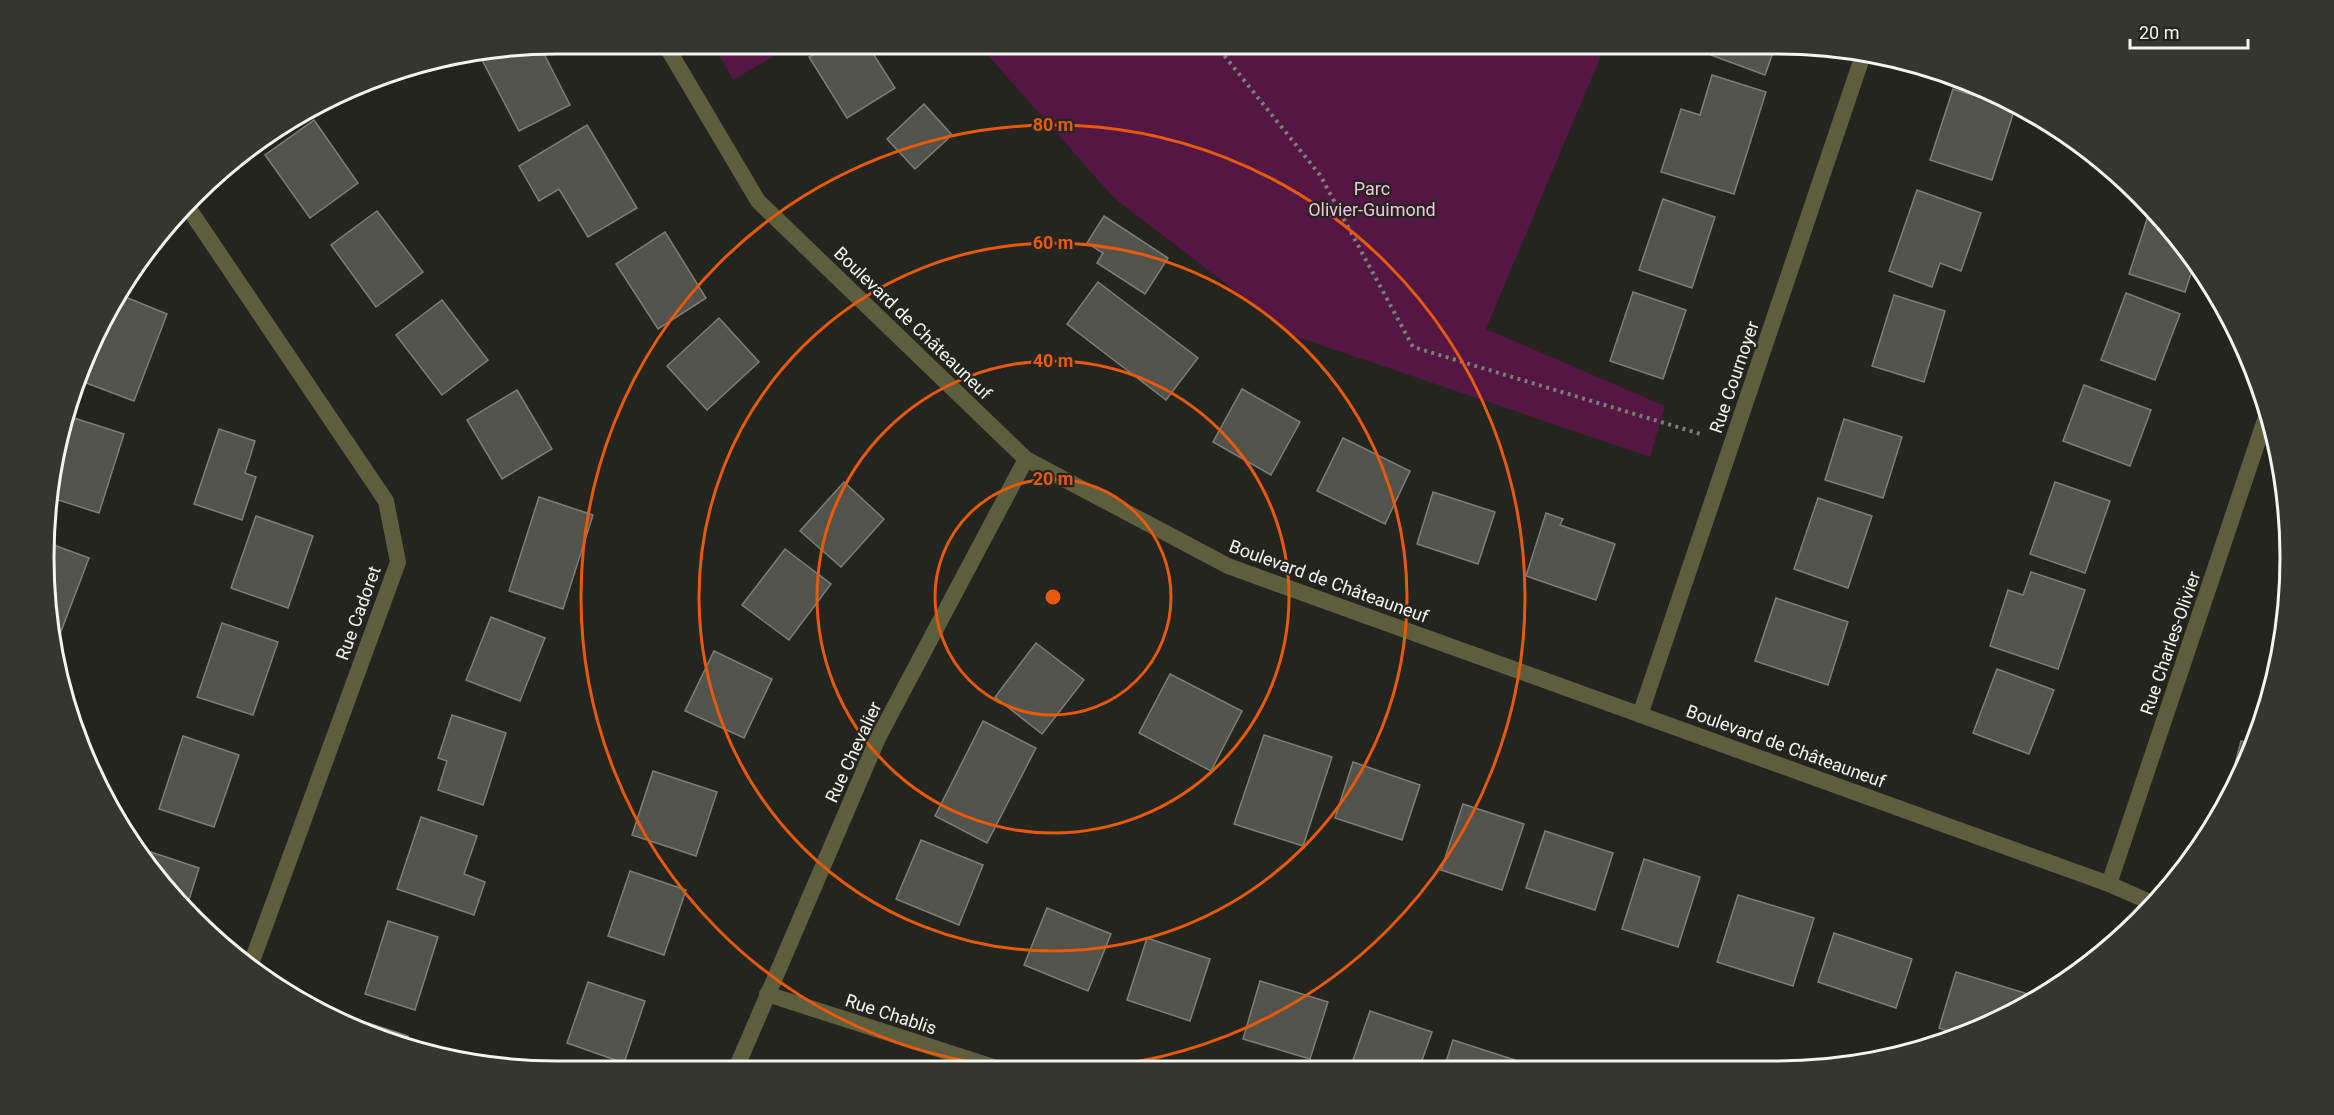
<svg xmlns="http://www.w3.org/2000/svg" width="2334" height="1115" font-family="Roboto,sans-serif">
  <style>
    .green { fill: #541642 }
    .building { fill: #52534b; stroke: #7d7e76; stroke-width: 1.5 }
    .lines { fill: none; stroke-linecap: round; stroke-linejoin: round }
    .path { stroke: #7b7c76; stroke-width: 4; stroke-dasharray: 3 4.5; stroke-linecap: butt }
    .minor { stroke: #5c5e3d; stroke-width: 16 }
    .ring { fill: none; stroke: #e8590c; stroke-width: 3 }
    .labels { text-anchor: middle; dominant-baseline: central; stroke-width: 4.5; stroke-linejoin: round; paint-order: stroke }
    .park-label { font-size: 18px; fill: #fcbee4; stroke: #24251e }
    .street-label { font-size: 18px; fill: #f4f4f0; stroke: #24251e }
    .rim { fill: none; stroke: #f4f4f0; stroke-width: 3 }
    .centre { fill: #e8590c; stroke: #24251e; stroke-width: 3 }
    .ring-label { font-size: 18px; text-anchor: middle; font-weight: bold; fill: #e8590c; stroke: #24251e; stroke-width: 4.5; stroke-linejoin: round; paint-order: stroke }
  </style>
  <rect width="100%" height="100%" fill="#24251e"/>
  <g class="green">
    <polygon points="713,44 795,44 733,80"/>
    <polygon points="978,44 1606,44 1486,329 1665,406 1650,457 1294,336 1114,198"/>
  </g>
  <g class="building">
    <polygon points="831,44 867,44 895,88 847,118 809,57"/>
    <polygon points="1716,44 1776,44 1765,75 1711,55"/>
    <polygon points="540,46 570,105 519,131 480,56"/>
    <polygon points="1712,75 1766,92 1734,194 1661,172 1681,109 1700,115"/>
    <polygon points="1953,89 2015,108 1992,180 1930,160"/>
    <polygon points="924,104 952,135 915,169 887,139"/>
    <polygon points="314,120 358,183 310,218 265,155"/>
    <polygon points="587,125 637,208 588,237 559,189 539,201 519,166"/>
    <polygon points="1917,190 1981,213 1961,271 1940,263 1932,287 1889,271"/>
    <polygon points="1663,199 1715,217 1692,288 1639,270"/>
    <polygon points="2151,207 2195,261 2185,292 2129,274"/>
    <polygon points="377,211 423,272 376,307 331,245"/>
    <polygon points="1104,216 1168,258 1145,294 1097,263 1103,253 1087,243"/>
    <polygon points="665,232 706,298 658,329 616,264"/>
    <polygon points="1098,282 1198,358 1166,400 1067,324"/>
    <polygon points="1633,292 1686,310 1663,379 1610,361"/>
    <polygon points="2126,293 2180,314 2155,380 2101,360"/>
    <polygon points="118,294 167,314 134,401 81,381 105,319"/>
    <polygon points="1894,295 1945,311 1924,382 1872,366"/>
    <polygon points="442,300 488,360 442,395 396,335"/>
    <polygon points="719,318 759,362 707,410 667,366"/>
    <polygon points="2084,385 2151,410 2130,466 2063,441"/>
    <polygon points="1242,389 1300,422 1271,475 1213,442"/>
    <polygon points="517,390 552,449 502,479 467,420"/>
    <polygon points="74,418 124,434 99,513 52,498 52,488"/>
    <polygon points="1844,419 1902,437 1883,498 1825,480"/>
    <polygon points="219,429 255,441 245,473 256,477 242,520 194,504"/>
    <polygon points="1343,438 1410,471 1385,524 1317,491"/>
    <polygon points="844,482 884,519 841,567 800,531"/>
    <polygon points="2055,482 2110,501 2085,573 2030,554"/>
    <polygon points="1433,492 1495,512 1478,564 1417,544"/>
    <polygon points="539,497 593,515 563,609 509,591"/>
    <polygon points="1818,498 1872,516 1848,588 1794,569"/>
    <polygon points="1546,513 1563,519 1560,525 1615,544 1596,600 1526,576"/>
    <polygon points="256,516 313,536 288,608 231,588"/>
    <polygon points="51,544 89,558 57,642 53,640 48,624"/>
    <polygon points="785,549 831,584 789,640 742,605"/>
    <polygon points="2031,572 2085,590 2058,669 1990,646 2008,590 2023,595"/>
    <polygon points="1776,598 1848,622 1828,685 1755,661"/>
    <polygon points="491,617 545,638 520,701 466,680"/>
    <polygon points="222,623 278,642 253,715 197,697"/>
    <polygon points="2283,638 2281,658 2260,725 2254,723"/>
    <polygon points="1036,643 1084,680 1042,734 995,697"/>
    <polygon points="714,651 772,679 744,738 685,711"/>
    <polygon points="1997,669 2054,690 2029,754 1973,733"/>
    <polygon points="1170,674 1242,711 1211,771 1139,733"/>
    <polygon points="452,715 506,733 483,805 438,790 447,761 438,758"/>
    <polygon points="983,721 1036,748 987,843 935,816"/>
    <polygon points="1264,735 1332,757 1303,846 1234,824"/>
    <polygon points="183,736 239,755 214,827 159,809"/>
    <polygon points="2241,741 2254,745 2251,755 2226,798"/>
    <polygon points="1353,762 1420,785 1402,840 1335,818"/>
    <polygon points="653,771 717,792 696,856 632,835"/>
    <polygon points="1463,804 1524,824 1502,890 1441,870"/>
    <polygon points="421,817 477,836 464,874 485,882 474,915 397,889"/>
    <polygon points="1545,831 1613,853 1595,910 1526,888"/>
    <polygon points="921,840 983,865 959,925 896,899"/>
    <polygon points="145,850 199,868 186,909 150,870 142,858"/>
    <polygon points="1644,859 1700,877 1678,947 1622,929"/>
    <polygon points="630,871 686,890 664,955 608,936"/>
    <polygon points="1738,895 1814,918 1793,986 1717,962"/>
    <polygon points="1047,908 1111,934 1088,991 1024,965"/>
    <polygon points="388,921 438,937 415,1010 365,994"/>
    <polygon points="1834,933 1912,959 1896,1008 1818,982"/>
    <polygon points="1147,938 1210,959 1190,1021 1127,1000"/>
    <polygon points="1956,972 2028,994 2025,1003 1974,1032 1961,1036 1939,1028"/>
    <polygon points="1260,981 1328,1002 1310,1059 1243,1039"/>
    <polygon points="588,982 645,1001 624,1063 567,1043"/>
    <polygon points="1370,1011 1432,1032 1419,1069 1350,1069"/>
    <polygon points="359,1020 408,1036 405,1046 360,1032 356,1029"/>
    <polygon points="1453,1040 1515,1060 1512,1068 1444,1068"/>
  </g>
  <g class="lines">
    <polyline class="path" points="1215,44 1320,175 1413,347 1704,435"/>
    <g class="minor">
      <polyline points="665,44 758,201 1026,459 1228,566 2109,884 2152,903"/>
      <polyline points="189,209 386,501 398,562 251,964"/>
      <polyline points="1640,715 1864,52"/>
      <polyline points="2109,884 2267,414"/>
      <polyline points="767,994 1003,1070"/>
      <polyline points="735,1071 878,738 1026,459"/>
    </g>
  </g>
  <g class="ring">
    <circle cx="1053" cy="597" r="118"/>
    <circle cx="1053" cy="597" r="236"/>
    <circle cx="1053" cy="597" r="354"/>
    <circle cx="1053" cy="597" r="472"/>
  </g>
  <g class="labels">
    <g class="park-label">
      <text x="1372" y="188">Parc<tspan x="1372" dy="21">Olivier-Guimond</tspan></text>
    </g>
    <g class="street-label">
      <text transform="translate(913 323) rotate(44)">Boulevard de Châteauneuf</text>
      <text transform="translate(1734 377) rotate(-71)">Rue Cournoyer</text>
      <text transform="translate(1329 581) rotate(20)">Boulevard de Châteauneuf</text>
      <text transform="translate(358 613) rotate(-70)">Rue Cadoret</text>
      <text transform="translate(2170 643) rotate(-71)">Rue Charles-Olivier</text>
      <text transform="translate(1786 746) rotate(20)">Boulevard de Châteauneuf</text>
      <text transform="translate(853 752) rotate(-65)">Rue Chevalier</text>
      <text transform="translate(891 1014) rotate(18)">Rue Chablis</text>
    </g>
  </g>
  <path d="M0 0H2334V1115H0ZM557 54H1777A503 503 0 0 1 2280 557V558A503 503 0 0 1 1777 1061H557A503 503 0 0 1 54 558V557A503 503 0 0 1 557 54Z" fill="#35362f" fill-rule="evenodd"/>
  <path class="rim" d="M557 54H1777A503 503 0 0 1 2280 557V558A503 503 0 0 1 1777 1061H557A503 503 0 0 1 54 558V557A503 503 0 0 1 557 54Z"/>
  <circle cx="1053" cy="597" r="9" class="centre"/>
  <g class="ring-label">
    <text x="1053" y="131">80 m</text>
    <text x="1053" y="249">60 m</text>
    <text x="1053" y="367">40 m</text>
    <text x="1053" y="485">20 m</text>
  </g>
  <path d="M2130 39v9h118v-9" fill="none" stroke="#f4f4f0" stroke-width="3"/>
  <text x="2139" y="39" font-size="18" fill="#f4f4f0" stroke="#24251e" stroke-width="4.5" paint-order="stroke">20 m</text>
</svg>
